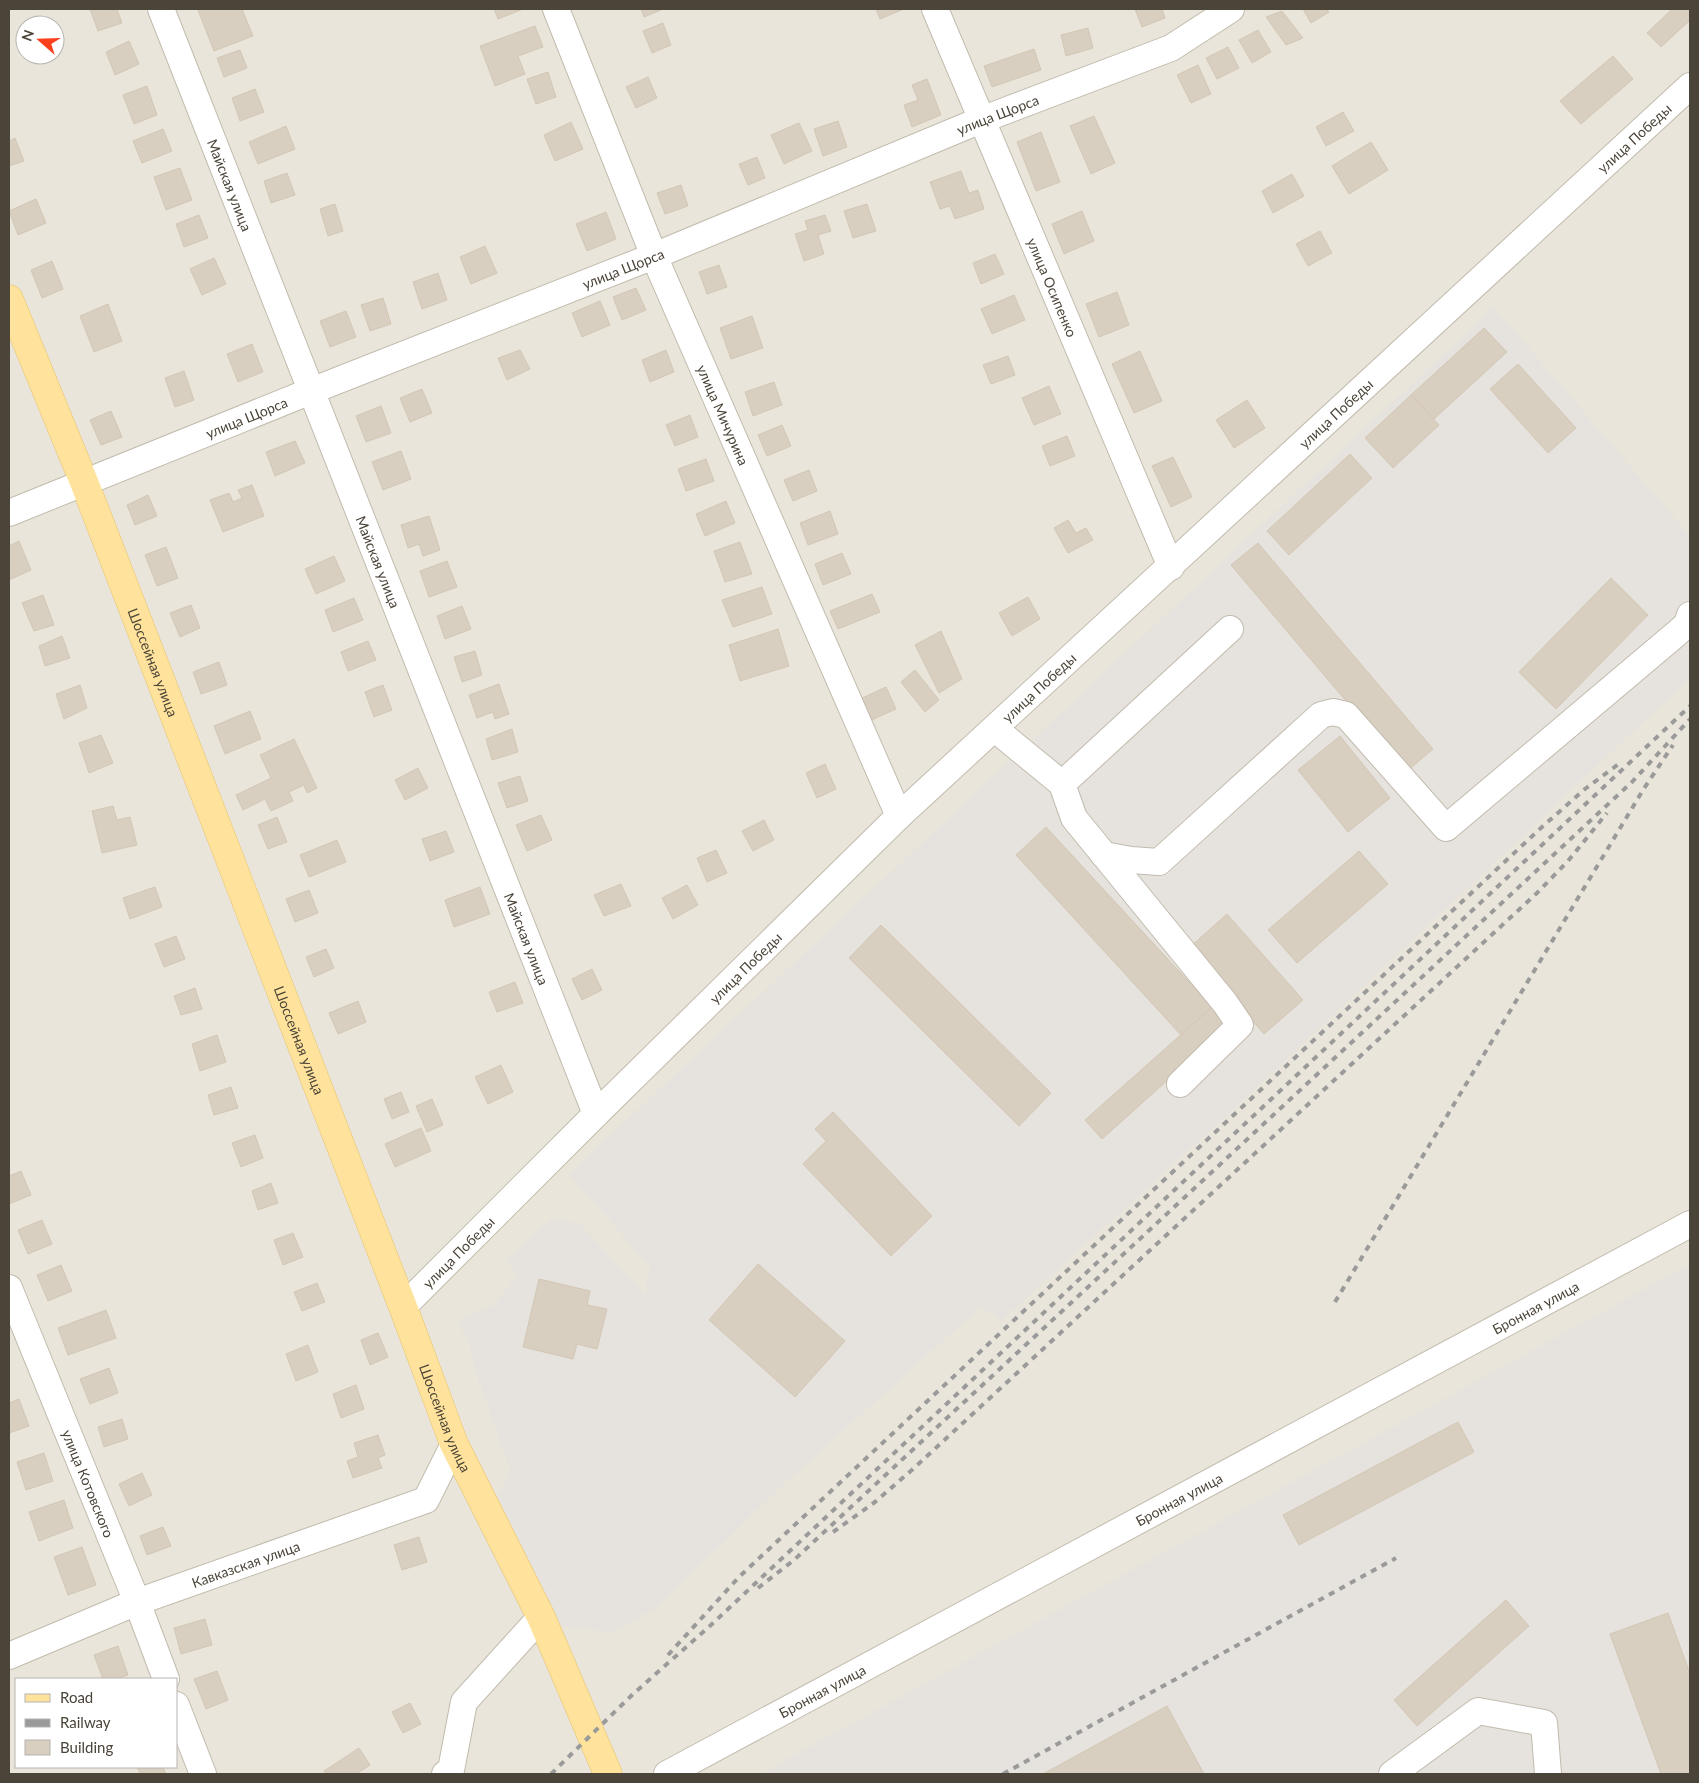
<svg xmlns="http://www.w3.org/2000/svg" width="1699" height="1783" font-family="Lato,sans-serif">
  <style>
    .residential { fill: #eae5da; fill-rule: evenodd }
    .industrial { fill: #e6e2dd }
    .building { fill: #d8cfc1; stroke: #d3c7b4 }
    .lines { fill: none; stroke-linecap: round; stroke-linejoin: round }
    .minor-casing { stroke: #c2bbae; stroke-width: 28 }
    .major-casing { stroke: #e6c16a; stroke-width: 29 }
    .minor { stroke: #fff; stroke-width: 26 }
    .major { stroke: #ffe39c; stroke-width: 28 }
    .rail { stroke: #9a9a9a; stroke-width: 4; stroke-dasharray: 6 6; stroke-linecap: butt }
    .labels { text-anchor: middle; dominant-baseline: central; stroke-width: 4.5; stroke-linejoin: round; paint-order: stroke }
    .street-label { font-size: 14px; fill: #4b4439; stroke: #fff }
  </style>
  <rect width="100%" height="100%" fill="#f6f3ec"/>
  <path class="residential" d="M9 9H1690V1774H9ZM25 25H55V55H25ZM16 1679H176V1767H16Z"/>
  <g class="industrial">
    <polygon points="1494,307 1690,536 1690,678 1226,1116 1001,1321 981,1307 786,1482 657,1607 613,1633 558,1625 498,1496 511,1472 474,1367 470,1345 457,1321 492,1306 518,1276 505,1260 553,1218 580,1224 645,1294 650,1267 569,1174"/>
    <polygon points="1690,1264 1690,1774 760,1774"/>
  </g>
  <g class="building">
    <polygon points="90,9 117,9 122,23 98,31"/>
    <polygon points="202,9 242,9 253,36 214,51 198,10"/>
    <polygon points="494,9 523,9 498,19"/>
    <polygon points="641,9 661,9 661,10 644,17"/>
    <polygon points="876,9 904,9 880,19"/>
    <polygon points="1135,9 1162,9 1165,18 1142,27"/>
    <polygon points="1303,9 1326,9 1329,12 1311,23"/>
    <polygon points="1672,9 1690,9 1690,20 1661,47 1647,33"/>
    <polygon points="1282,11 1303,38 1286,45 1266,17"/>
    <polygon points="663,23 671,45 652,53 643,31"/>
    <polygon points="535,26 543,47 518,56 525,74 495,86 480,46"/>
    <polygon points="1088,28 1093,48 1066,56 1061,35"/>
    <polygon points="1258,30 1271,52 1252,63 1239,40"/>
    <polygon points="129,41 139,64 115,75 106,52"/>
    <polygon points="1228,47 1239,68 1217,79 1206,58"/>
    <polygon points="1034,49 1041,70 992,87 984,66"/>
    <polygon points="240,50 247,68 224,77 217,58"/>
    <polygon points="1613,56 1633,79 1581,124 1560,101"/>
    <polygon points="1198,65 1211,94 1191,103 1177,75"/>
    <polygon points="548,72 556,97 536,104 527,79"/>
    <polygon points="648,77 657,98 636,108 626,87"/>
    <polygon points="927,79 941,115 912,127 904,105 918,100 912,85"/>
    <polygon points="147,86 157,115 134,124 123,95"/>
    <polygon points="255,89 264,112 240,121 232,98"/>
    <polygon points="1343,112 1354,131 1326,146 1316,127"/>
    <polygon points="1094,116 1115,163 1091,174 1070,126"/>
    <polygon points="838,121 847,147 823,156 814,129"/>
    <polygon points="571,122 583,149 555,161 544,135"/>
    <polygon points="799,123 812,151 784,164 771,135"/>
    <polygon points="286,126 295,149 258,164 249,142"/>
    <polygon points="163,129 172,151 142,163 133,141"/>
    <polygon points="1041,132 1060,182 1036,191 1017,142"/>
    <polygon points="15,138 24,161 9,166 9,141"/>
    <polygon points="1371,142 1388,170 1349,194 1332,166"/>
    <polygon points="757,157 765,178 748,185 739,164"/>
    <polygon points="180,168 192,200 166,210 154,177"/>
    <polygon points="961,171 969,193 978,190 984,209 955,219 950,206 940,209 930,182"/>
    <polygon points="287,173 295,195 271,203 264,181"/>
    <polygon points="1292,174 1304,196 1273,213 1262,191"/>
    <polygon points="681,185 688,206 665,214 657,193"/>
    <polygon points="36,199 46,223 18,235 9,211"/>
    <polygon points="335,204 343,231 328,236 320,209"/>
    <polygon points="867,204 876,231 853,238 844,211"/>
    <polygon points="1082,211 1094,241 1064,254 1052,224"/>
    <polygon points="606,212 616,239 587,251 576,224"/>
    <polygon points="199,215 208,238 184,247 176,224"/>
    <polygon points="825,215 831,231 818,235 824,254 804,261 795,234 808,230 805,221"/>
    <polygon points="1320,231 1332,253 1308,266 1296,244"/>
    <polygon points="485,246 497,273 471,284 460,257"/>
    <polygon points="995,254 1004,274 981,284 973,263"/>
    <polygon points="214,258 226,284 202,295 190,269"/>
    <polygon points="52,261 63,289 42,298 31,270"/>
    <polygon points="719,265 727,287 707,294 699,272"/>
    <polygon points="438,273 447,300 422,309 413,282"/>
    <polygon points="636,288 646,310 622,320 613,297"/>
    <polygon points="1117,292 1129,325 1099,337 1086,304"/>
    <polygon points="1014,295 1025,320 992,334 981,309"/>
    <polygon points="383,298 391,324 370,331 361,305"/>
    <polygon points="600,301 610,325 582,337 572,313"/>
    <polygon points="108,304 122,341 94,352 80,316"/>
    <polygon points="346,311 356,337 330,347 320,321"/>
    <polygon points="752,316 763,348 731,359 720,328"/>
    <polygon points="1484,328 1507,352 1434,419 1411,395"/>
    <polygon points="252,344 263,372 238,382 227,354"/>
    <polygon points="520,350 530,369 507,380 498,358"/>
    <polygon points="666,350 674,372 650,382 642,360"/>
    <polygon points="1140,351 1162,401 1134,413 1112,364"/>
    <polygon points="1008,356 1015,375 991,384 983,365"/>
    <polygon points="1518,364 1576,428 1548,453 1490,389"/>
    <polygon points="184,371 194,400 175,407 165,378"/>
    <polygon points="774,382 782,405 753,416 745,392"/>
    <polygon points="1049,386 1061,414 1034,425 1022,398"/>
    <polygon points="422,389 432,413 410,422 400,398"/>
    <polygon points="1411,395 1439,425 1393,468 1365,438"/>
    <polygon points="1247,400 1265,428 1234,448 1216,420"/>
    <polygon points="381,406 391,433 366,442 356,416"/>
    <polygon points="111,411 122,437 101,445 90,420"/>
    <polygon points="690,415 698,437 675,446 666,425"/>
    <polygon points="782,425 791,446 767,456 758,435"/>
    <polygon points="1067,436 1075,456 1050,466 1042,446"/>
    <polygon points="295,441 305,463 275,476 266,452"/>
    <polygon points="401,451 411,479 383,490 372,462"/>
    <polygon points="1350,454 1372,478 1289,555 1267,531"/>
    <polygon points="1173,457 1192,497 1171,507 1152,466"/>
    <polygon points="706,459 714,481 686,491 678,469"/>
    <polygon points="809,470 817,491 793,501 784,480"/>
    <polygon points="252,485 264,516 223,532 210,500 229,493 233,502 242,498 238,490"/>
    <polygon points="148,495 157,516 135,525 127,505"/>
    <polygon points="726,501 735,523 705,536 696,514"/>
    <polygon points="830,511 838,534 808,545 800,523"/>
    <polygon points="429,516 440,550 423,556 419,544 408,548 401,525"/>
    <polygon points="1068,520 1076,533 1086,528 1093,540 1068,553 1054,528"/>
    <polygon points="19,541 31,570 9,580 9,546"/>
    <polygon points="740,542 752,574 725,582 714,551"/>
    <polygon points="1258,543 1433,749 1406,772 1231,565"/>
    <polygon points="166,547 178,578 157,586 145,555"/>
    <polygon points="842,553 851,574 823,585 815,564"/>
    <polygon points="334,556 345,581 316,594 305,569"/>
    <polygon points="447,561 457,587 429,597 420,571"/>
    <polygon points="1611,578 1648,615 1556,709 1519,672"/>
    <polygon points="762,587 772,614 733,627 722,600"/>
    <polygon points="872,594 880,612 838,629 830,611"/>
    <polygon points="43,595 54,625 34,631 22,603"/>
    <polygon points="1028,597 1040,619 1012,636 999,613"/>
    <polygon points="354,598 363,620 333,632 325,610"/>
    <polygon points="191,605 200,628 180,637 170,613"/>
    <polygon points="462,606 471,629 445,639 437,616"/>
    <polygon points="778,629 789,666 740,681 729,645"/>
    <polygon points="941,631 962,679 939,693 915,645"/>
    <polygon points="62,636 70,658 45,666 39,646"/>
    <polygon points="368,641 376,660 348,671 341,652"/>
    <polygon points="475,651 482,675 462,682 454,657"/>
    <polygon points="219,662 227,685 201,694 193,672"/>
    <polygon points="915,670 939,700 925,712 901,682"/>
    <polygon points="499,684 509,714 495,719 493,712 477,718 469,695"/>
    <polygon points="80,685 87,708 64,719 56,694"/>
    <polygon points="383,685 392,710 374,717 365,692"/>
    <polygon points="886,687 896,709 867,722 858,700"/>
    <polygon points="250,711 261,739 225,754 214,726"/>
    <polygon points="512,729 518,752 492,760 486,739"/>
    <polygon points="101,735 113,763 89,773 79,743"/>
    <polygon points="1340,736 1390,798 1348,832 1298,770"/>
    <polygon points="294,739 317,788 307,793 304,785 289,792 293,801 271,811 265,799 243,810 236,795 271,778 260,755"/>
    <polygon points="825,764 836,789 817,798 806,773"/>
    <polygon points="418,768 428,788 405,800 395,780"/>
    <polygon points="520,776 528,801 507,808 498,783"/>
    <polygon points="113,806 117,820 130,817 137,845 102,853 92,811"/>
    <polygon points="541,815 552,840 527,851 516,825"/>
    <polygon points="277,817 287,842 268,849 258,825"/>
    <polygon points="764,820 774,840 753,851 742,831"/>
    <polygon points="1046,827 1212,1007 1181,1035 1016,855"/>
    <polygon points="446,831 454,852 430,861 422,839"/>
    <polygon points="337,840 346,862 309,877 300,855"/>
    <polygon points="716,850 727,873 707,882 697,858"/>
    <polygon points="1359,851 1388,884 1297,963 1268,930"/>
    <polygon points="621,884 631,906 604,916 594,895"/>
    <polygon points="687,885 698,905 673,919 662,898"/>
    <polygon points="155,887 162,907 130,919 123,898"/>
    <polygon points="480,887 490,914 454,927 445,900"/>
    <polygon points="309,890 318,913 295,922 286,899"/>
    <polygon points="1227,914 1303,1000 1264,1034 1189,948"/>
    <polygon points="881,925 1051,1093 1019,1126 849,958"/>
    <polygon points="176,936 185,959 164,967 155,944"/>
    <polygon points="326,949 334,968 314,977 306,957"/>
    <polygon points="592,969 602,990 582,1000 572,979"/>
    <polygon points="515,982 523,1003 497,1012 489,992"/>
    <polygon points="195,988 202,1009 181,1015 174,996"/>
    <polygon points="358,1001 366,1022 338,1034 329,1013"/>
    <polygon points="1212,1007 1228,1026 1102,1139 1085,1120"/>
    <polygon points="217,1035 226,1062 200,1071 192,1044"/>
    <polygon points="501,1065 513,1092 488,1104 475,1077"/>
    <polygon points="231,1087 238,1108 214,1115 208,1095"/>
    <polygon points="401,1092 409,1112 392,1119 384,1099"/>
    <polygon points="432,1099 443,1125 427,1132 416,1106"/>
    <polygon points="833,1112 932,1216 891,1256 803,1164 826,1141 815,1129"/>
    <polygon points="421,1128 431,1151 395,1167 385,1144"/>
    <polygon points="255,1135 263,1158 241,1167 232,1143"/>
    <polygon points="21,1171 31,1195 9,1204 9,1176"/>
    <polygon points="271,1183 278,1203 258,1210 252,1191"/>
    <polygon points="42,1220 52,1244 28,1254 18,1230"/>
    <polygon points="293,1233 303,1257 283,1265 274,1240"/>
    <polygon points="758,1264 845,1341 795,1397 709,1320"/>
    <polygon points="61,1265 72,1291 48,1301 37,1275"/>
    <polygon points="539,1279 590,1291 587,1305 607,1309 597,1349 577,1344 573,1359 523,1347"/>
    <polygon points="317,1283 325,1302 302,1311 294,1292"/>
    <polygon points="106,1310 116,1338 68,1355 58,1328"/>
    <polygon points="378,1333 388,1357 370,1365 361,1340"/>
    <polygon points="308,1345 318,1372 296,1381 286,1354"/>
    <polygon points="109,1368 118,1393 90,1404 80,1379"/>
    <polygon points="356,1385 364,1409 341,1418 333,1394"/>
    <polygon points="19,1399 29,1426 9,1433 9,1403"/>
    <polygon points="122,1419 128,1439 104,1447 98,1427"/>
    <polygon points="1458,1422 1474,1452 1299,1545 1283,1515"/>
    <polygon points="378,1435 385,1455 378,1458 382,1468 353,1478 347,1461 358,1457 354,1443"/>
    <polygon points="44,1453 53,1481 26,1490 17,1462"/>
    <polygon points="142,1473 152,1495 129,1506 119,1484"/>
    <polygon points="64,1500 73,1528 39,1541 29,1512"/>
    <polygon points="163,1527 171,1546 147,1555 140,1536"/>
    <polygon points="419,1537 427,1562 402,1570 394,1545"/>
    <polygon points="82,1547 96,1585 68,1595 54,1557"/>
    <polygon points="1506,1600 1529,1626 1417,1726 1394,1700"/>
    <polygon points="1668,1613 1690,1674 1690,1774 1661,1774 1610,1634"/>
    <polygon points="205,1619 212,1645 181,1654 174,1628"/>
    <polygon points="118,1646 128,1675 115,1679 103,1679 94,1655"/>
    <polygon points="217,1671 228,1700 206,1709 194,1679"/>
    <polygon points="410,1703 421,1724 403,1733 392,1712"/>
    <polygon points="1167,1706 1204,1774 1043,1774"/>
    <polygon points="359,1748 370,1765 356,1774 326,1774 324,1771"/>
    <polygon points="137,1767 163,1767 166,1774 140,1774"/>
  </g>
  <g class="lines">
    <g class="minor-casing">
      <g id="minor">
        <path id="s1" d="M161 9 596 1114"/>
        <path id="s2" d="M556 9 654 256 899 816"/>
        <path id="s3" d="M935 9 1171 567"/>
        <path id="s4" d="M9 513 311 391 654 256 981 120 1171 48 1231 9"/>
        <polyline points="995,729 1062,784 1074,818 1225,1003 1240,1025 1180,1084"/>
        <polyline points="1062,784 1230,629"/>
        <polyline points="1104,855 1131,860 1159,862 1321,715 1333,712 1346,715 1446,828 1676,634 1687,624 1690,615"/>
        <path id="s5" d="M9 1288 137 1602 166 1679"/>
        <path id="s6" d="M403 1307 596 1114 899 816 1690 86"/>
        <path id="s7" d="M9 1656 137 1602 426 1500 454 1444"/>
        <polyline points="176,1705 203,1774"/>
        <polyline points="445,1774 451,1770 464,1702 541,1617"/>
        <path id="s8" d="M667 1774 1690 1224"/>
        <polyline points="1392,1774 1478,1711 1544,1723 1548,1774"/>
      </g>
    </g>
    <g class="major-casing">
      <g id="major">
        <path id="s9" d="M9 299 84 482 403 1307 454 1444 541 1617 608 1774"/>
      </g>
    </g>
    <use href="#minor" class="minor"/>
    <use href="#major" class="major"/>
    <g class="rail">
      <polyline points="1335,1302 1643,790 1673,745"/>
      <polyline points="833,1532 875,1502 913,1469 1537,893 1568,861 1607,813"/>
      <polyline points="758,1588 794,1560 1632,782 1690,719"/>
      <polyline points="668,1655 739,1577 1542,827 1585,789 1620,763"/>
      <polyline points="551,1774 632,1695 711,1625 1690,706"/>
      <polyline points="1003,1774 1396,1558"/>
    </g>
  </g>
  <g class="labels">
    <g class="street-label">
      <text stroke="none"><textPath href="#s4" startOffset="1066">улица Щорса</textPath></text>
      <text stroke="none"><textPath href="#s6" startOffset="1698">улица Победы</textPath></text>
      <text stroke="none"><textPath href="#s1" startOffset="189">Майская улица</textPath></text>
      <text stroke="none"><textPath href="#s4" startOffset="661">улица Щорса</textPath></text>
      <text stroke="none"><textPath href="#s3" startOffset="302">улица Осипенко</textPath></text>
      <text stroke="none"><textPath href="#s2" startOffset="439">улица Мичурина</textPath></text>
      <text stroke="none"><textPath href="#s6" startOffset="1292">улица Победы</textPath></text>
      <text stroke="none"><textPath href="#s4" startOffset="256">улица Щорса</textPath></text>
      <text stroke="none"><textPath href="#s1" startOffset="594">Майская улица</textPath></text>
      <text stroke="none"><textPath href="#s9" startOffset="391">Шоссейная улица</textPath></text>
      <text stroke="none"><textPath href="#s6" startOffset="888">улица Победы</textPath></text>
      <text stroke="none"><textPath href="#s1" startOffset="999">Майская улица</textPath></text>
      <text stroke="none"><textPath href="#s6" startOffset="482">улица Победы</textPath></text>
      <text stroke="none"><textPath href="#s9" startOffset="796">Шоссейная улица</textPath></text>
      <text stroke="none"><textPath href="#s6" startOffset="78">улица Победы</textPath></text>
      <text stroke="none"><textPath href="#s8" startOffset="986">Бронная улица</textPath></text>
      <text stroke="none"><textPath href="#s9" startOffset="1201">Шоссейная улица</textPath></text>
      <text stroke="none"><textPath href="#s5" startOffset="211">улица Котовского</textPath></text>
      <text stroke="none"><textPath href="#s8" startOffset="581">Бронная улица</textPath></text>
      <text stroke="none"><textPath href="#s7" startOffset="254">Кавказская улица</textPath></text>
      <text stroke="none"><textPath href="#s8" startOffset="176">Бронная улица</textPath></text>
    </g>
  </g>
  <rect width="1699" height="1783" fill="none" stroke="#4b4439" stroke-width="20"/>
  <rect x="15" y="1678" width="162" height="90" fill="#ffffff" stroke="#b7b4b0"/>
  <rect x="25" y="1694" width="25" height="8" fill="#ffe39c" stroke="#b7b4b0"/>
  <text x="60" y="1703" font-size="15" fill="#4b4439">Road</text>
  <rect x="25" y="1719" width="25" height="8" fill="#9a9a9a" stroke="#b7b4b0"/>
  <text x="60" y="1728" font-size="15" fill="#4b4439">Railway</text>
  <rect x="25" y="1740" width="25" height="15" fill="#d8cfc1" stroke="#b7b4b0"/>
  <text x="60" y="1753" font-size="15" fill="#4b4439">Building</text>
  <g transform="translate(40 40) rotate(290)"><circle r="24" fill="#ffffff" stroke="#b7b4b0"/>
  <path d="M0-4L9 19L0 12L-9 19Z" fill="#fc3f1d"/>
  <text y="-8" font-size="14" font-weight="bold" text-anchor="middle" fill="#4b4439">N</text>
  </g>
</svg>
